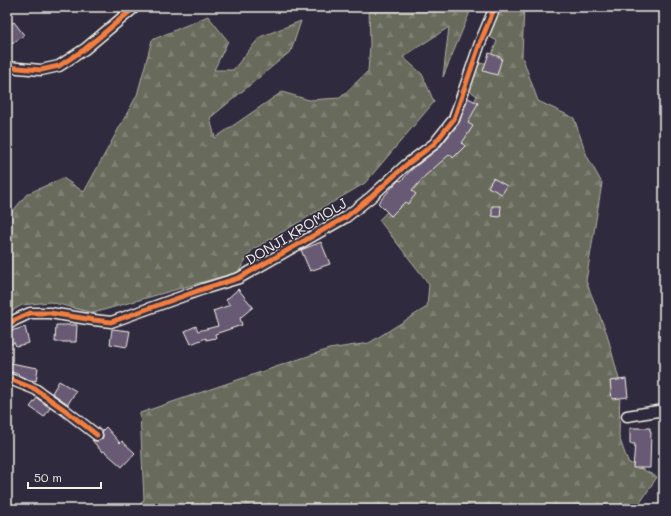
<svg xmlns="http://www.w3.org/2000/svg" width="671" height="516" font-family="Mali,sans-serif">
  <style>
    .forest { fill: url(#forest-firs); stroke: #aeaea2 }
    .building { fill: #685a75; stroke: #f4f1e8 }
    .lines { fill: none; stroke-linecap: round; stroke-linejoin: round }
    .street-casing { stroke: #f4f1e8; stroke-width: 13 }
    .street { stroke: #2f2a3d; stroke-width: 10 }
    .cycleway-casing { stroke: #2f2a3d; stroke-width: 8 }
    .cycleway { stroke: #f27e40; stroke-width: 5 }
    .labels { text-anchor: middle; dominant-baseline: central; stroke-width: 3; stroke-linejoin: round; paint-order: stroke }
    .street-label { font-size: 14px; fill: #f4f1e8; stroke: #2f2a3d }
  </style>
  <defs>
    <pattern id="forest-firs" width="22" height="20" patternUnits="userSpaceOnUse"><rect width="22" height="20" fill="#676a5b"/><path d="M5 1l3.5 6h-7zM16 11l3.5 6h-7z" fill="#7d8073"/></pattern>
  </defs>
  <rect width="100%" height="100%" fill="#2f2a3d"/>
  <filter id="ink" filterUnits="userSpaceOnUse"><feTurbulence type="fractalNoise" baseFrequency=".025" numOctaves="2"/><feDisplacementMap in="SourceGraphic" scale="8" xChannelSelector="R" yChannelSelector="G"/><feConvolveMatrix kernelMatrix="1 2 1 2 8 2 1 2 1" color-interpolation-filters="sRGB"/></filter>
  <g filter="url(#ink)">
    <g class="forest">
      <polygon points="369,7 472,7 443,77 449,27 403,57 422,74 434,102 365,183 252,250 238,272 93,313 50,302 22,305 7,314 7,218 27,194 63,178 84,192 137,95 152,40 208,16 228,41 214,70 233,70 260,37 301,21 291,51 210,118 215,138 282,92 309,100 340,98 368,71 370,45"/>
      <polygon points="493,7 524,7 522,56 538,101 574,118 587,156 602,183 586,281 607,334 620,383 619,437 628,462 657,477 636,509 136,509 144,500 140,413 329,349 369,343 427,307 429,284 379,220 417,181 450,150 477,96 461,84 470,66 489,62 497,41 483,33"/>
    </g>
    <g class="building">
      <polygon points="14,22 24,35 12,44 7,36 7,27"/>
      <polygon points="489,53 502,58 497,75 483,71"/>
      <polygon points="468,98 478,103 468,123 473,126 462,143 465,146 453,158 450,154 425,176 412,191 416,194 408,204 405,202 391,216 378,203 395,184 399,180 401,181 411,170 439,148 459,123"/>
      <polygon points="493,178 507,186 502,194 488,187"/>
      <polygon points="492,206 501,206 500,217 492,216"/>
      <polygon points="321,242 330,264 310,271 301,250"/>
      <polygon points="238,289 253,307 240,318 242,325 215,334 216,338 206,340 206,338 191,344 185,331 196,326 198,331 218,326 213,311 230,305 226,300"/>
      <polygon points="56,325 77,325 76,342 55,342"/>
      <polygon points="25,327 29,343 16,346 14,342 7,347 7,332"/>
      <polygon points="112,329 130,331 127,347 110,344"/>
      <polygon points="7,362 21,365 38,368 36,381 30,380 18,375 19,374 7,371"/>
      <polygon points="626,379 628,397 612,399 610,381"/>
      <polygon points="59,381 76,391 68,404 52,393"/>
      <polygon points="37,398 50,408 44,417 30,407"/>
      <polygon points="106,427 120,443 122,441 135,453 122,467 104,451 102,452 92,440 96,441 102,439 103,436 102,431"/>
      <polygon points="630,428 650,428 650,431 651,431 650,468 633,468 635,444 630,444"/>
    </g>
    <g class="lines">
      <g class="street-casing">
        <g id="street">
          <polyline points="7,67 41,70 59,66 85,49 135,7"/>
          <polyline points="7,325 15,320 30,313 50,313 94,320 111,322 203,289 239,278 346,217 371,197 406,165 434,144 454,119 480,43 495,7"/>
          <polyline points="7,378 35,389 65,410 97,435"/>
          <polyline points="627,416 664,410"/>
        </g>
      </g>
      <use href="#street" class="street"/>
      <g class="cycleway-casing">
        <g id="cycleway">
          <polyline points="7,67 41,70 59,66 85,49 135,7"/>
          <polyline points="7,325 15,320 30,313 50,313 94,320 111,322 203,289 239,278 346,217 371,197 406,165 434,144 454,119 480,43 495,7"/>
          <polyline points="7,378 35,389 65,410 97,435"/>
        </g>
      </g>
      <use href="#cycleway" class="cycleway"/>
    </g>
  </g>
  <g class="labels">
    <g class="street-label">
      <text transform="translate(296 231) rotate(-31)">DONJI KROMOLJ</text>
    </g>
  </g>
  <rect width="671" height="516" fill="none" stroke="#2f2a3d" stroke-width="24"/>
  <rect x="12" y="12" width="647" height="492" fill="none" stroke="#f4f1e8" stroke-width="1.5" filter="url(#ink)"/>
  <path d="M28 482v6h73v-6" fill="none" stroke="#f4f1e8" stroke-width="2"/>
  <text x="34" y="482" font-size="12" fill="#f4f1e8" stroke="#2f2a3d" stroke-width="3" paint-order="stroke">50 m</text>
</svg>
